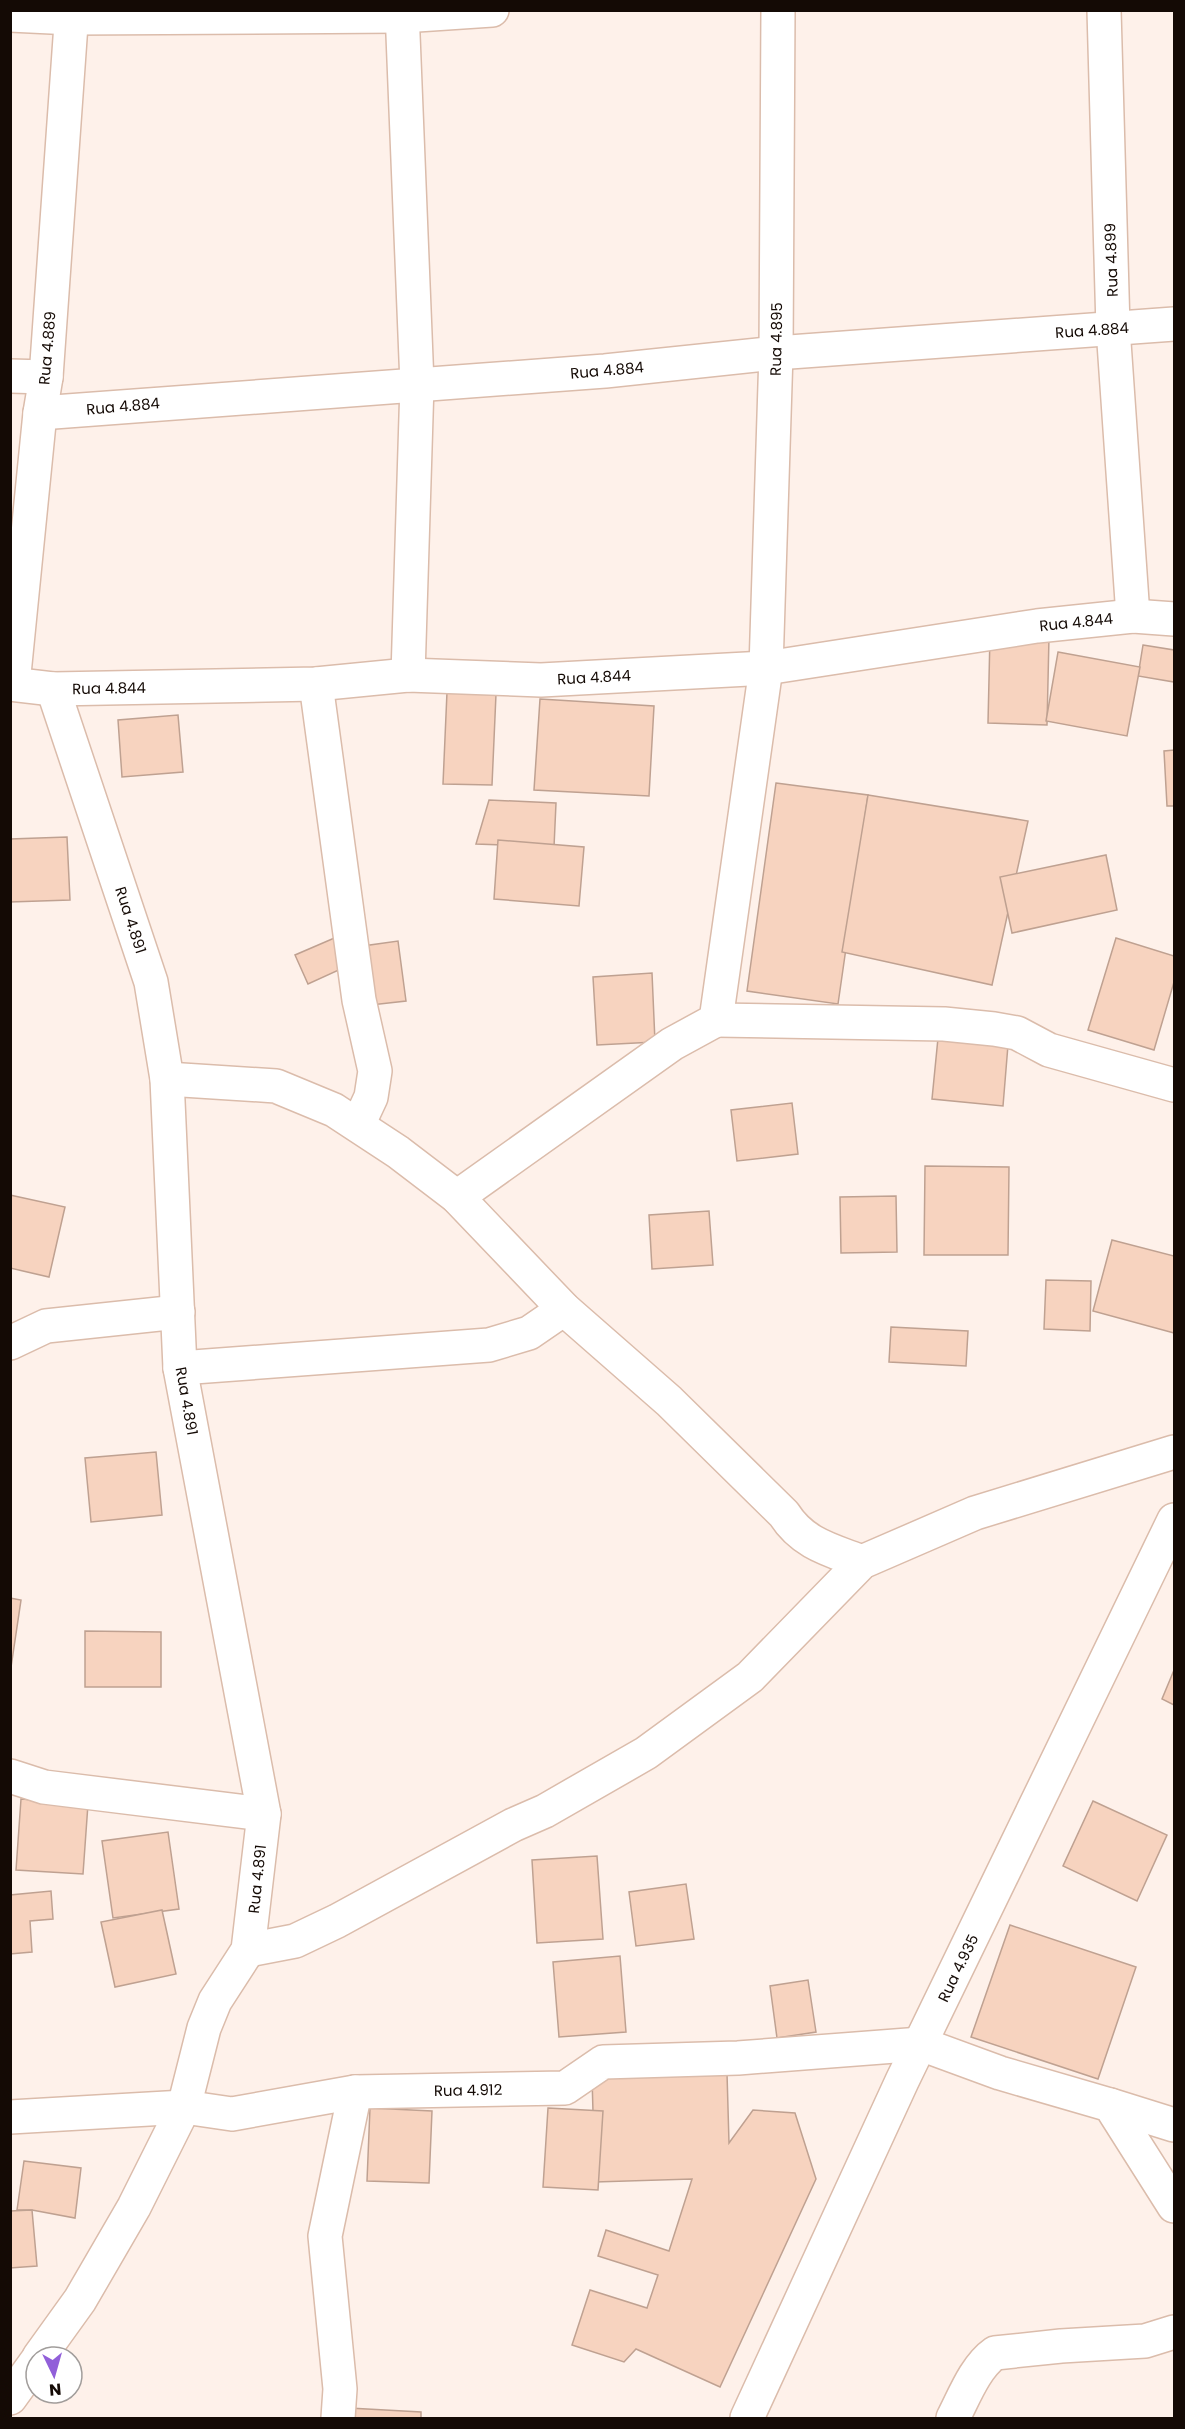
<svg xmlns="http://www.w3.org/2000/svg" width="1185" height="2429" font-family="Poppins,sans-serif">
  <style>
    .building { fill: #f7d3bf; stroke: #bfa191; stroke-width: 1.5 }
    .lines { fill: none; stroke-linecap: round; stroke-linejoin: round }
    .minor-casing { stroke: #dbbcab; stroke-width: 36 }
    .minor { stroke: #fff; stroke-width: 33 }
    .labels { text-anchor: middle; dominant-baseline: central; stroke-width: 5; stroke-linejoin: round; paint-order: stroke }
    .street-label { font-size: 15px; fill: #140a05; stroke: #fff }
  </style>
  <rect width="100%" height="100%" fill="#fef1ea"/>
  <g class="building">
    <polygon points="990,636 1049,637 1047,725 988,723"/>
    <polygon points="1143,645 1174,650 1174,682 1138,676"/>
    <polygon points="1058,652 1140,667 1127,736 1046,721"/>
    <polygon points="447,692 496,694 492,785 443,784"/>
    <polygon points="540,699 654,706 649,796 534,790"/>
    <polygon points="178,715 183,772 122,777 118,720"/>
    <polygon points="1174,750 1174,806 1167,806 1164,751"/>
    <polygon points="776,783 868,795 838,1004 747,991"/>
    <polygon points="868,795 1028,821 992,985 842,952"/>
    <polygon points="489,800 556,803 554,847 476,844"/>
    <polygon points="67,837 70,900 10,902 10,839"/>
    <polygon points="498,840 584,847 579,906 494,899"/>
    <polygon points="1106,855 1117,910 1012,933 1000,877"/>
    <polygon points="339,936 352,964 308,984 295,955"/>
    <polygon points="1116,938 1174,956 1174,982 1154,1050 1088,1030"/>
    <polygon points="398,941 406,1001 371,1005 363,946"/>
    <polygon points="652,973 655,1042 597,1045 593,977"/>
    <polygon points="938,1038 1008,1045 1003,1106 932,1099"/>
    <polygon points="792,1103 798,1154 737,1161 731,1110"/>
    <polygon points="925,1166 1009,1167 1008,1255 924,1255"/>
    <polygon points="10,1195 65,1207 49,1277 10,1268"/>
    <polygon points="896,1196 897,1252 841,1253 840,1197"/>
    <polygon points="709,1211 713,1265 652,1269 649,1215"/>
    <polygon points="1112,1240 1174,1256 1174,1333 1093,1311"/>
    <polygon points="1046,1280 1091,1281 1090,1331 1044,1329"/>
    <polygon points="891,1327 968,1331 966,1366 889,1362"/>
    <polygon points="156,1452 162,1515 91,1522 85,1458"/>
    <polygon points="10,1598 21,1600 10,1674"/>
    <polygon points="85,1631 161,1632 161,1687 85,1687"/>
    <polygon points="1174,1670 1174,1705 1162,1699"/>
    <polygon points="21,1799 88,1804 83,1874 16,1870"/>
    <polygon points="1093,1801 1167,1835 1137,1901 1063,1866"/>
    <polygon points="168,1832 179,1909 113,1918 102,1841"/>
    <polygon points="597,1856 603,1939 537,1943 532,1860"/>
    <polygon points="686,1884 694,1939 636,1946 629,1892"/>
    <polygon points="51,1891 53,1919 30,1921 32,1952 10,1954 10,1895"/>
    <polygon points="162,1910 176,1974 115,1987 101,1922"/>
    <polygon points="1010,1925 1136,1967 1098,2079 971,2037"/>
    <polygon points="620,1956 626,2032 559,2037 553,1962"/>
    <polygon points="808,1980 816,2032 777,2038 770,1986"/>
    <polygon points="727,2073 729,2143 753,2110 795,2113 816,2179 720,2387 636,2349 624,2362 572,2345 590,2290 647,2308 658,2275 598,2256 606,2230 669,2251 692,2179 595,2182 592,2077"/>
    <polygon points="370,2108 432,2111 429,2183 367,2181"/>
    <polygon points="548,2108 603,2111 598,2190 543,2187"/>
    <polygon points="24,2161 81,2168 75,2218 32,2210 17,2210"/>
    <polygon points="32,2210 37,2266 10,2268 10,2211"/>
    <polygon points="349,2408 421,2412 421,2418 348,2418"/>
  </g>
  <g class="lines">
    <g class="minor-casing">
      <g id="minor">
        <polyline points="402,10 417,384 408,675"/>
        <polyline points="1104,10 1113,328 1133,616"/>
        <polyline points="10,15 72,18 402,16 492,10"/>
        <polyline points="10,376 46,377"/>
        <polyline points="40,413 605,371 776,353 1174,324"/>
        <polyline points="10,684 53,689 316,684 408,675 541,680 766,668 1037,626 1133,616 1174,619"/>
        <polyline points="13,684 40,413 46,377 72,10"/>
        <polyline points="316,684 359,1000 375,1071 371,1097 358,1125"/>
        <polyline points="716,1020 944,1024 994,1029 1017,1033 1049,1050 1174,1085"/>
        <path d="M167 1079 276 1086 334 1110 398 1152 457 1197 564 1309 669 1401 784 1514C803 1544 831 1550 862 1562"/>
        <polyline points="457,1197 672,1044 716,1020 766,668 776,353 778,10"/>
        <polyline points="10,1343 46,1326 178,1312"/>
        <polyline points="180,1368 489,1345 529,1333 564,1309"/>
        <polyline points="10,1776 44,1787 264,1814"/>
        <polyline points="248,1950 295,1941 337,1921 513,1825 545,1811 646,1753 750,1677 862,1562 975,1513 1174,1452"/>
        <polyline points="1110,2105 1174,2125"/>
        <polyline points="10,2117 184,2107 232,2114 355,2092 565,2088 603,2062 738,2058 921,2044 1000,2073 1110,2105 1174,2206"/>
        <polyline points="39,2357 80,2300 134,2207 184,2107 204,2028 215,2001 248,1950 264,1814 180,1368 167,1079 151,982 53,689"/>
        <polyline points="10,2398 36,2362"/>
        <polyline points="338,2418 340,2389 325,2236 355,2092"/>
        <polyline points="747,2418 902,2081 1174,1520"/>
        <path d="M953 2418C964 2397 975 2367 995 2353L1061 2346 1145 2341 1174 2332"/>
      </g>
    </g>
    <use href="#minor" class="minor"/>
  </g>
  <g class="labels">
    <g class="street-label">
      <text transform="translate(1111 260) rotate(-92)">Rua 4.899</text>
      <text transform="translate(1092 330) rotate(-4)">Rua 4.884</text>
      <text transform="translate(776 339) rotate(-89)">Rua 4.895</text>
      <text transform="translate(47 348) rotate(-85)">Rua 4.889</text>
      <text transform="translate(607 370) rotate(-5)">Rua 4.884</text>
      <text transform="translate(123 406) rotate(-5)">Rua 4.884</text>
      <text transform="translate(1076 622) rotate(-6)">Rua 4.844</text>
      <text transform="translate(594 677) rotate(-3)">Rua 4.844</text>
      <text transform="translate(109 688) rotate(-1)">Rua 4.844</text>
      <text transform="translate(131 920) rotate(72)">Rua 4.891</text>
      <text transform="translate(187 1401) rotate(80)">Rua 4.891</text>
      <text transform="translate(257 1879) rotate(-84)">Rua 4.891</text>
      <text transform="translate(958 1968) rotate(-64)">Rua 4.935</text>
      <text transform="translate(468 2090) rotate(-1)">Rua 4.912</text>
    </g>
  </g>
  <rect width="1185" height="2429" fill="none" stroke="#140a05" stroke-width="24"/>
  <g transform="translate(54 2375) rotate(175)"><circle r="28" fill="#ffffff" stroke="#a19d9b" stroke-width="1.5"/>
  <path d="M0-4.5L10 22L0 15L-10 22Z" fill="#915fd9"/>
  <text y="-9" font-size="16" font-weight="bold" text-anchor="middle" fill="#140a05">N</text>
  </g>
</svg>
